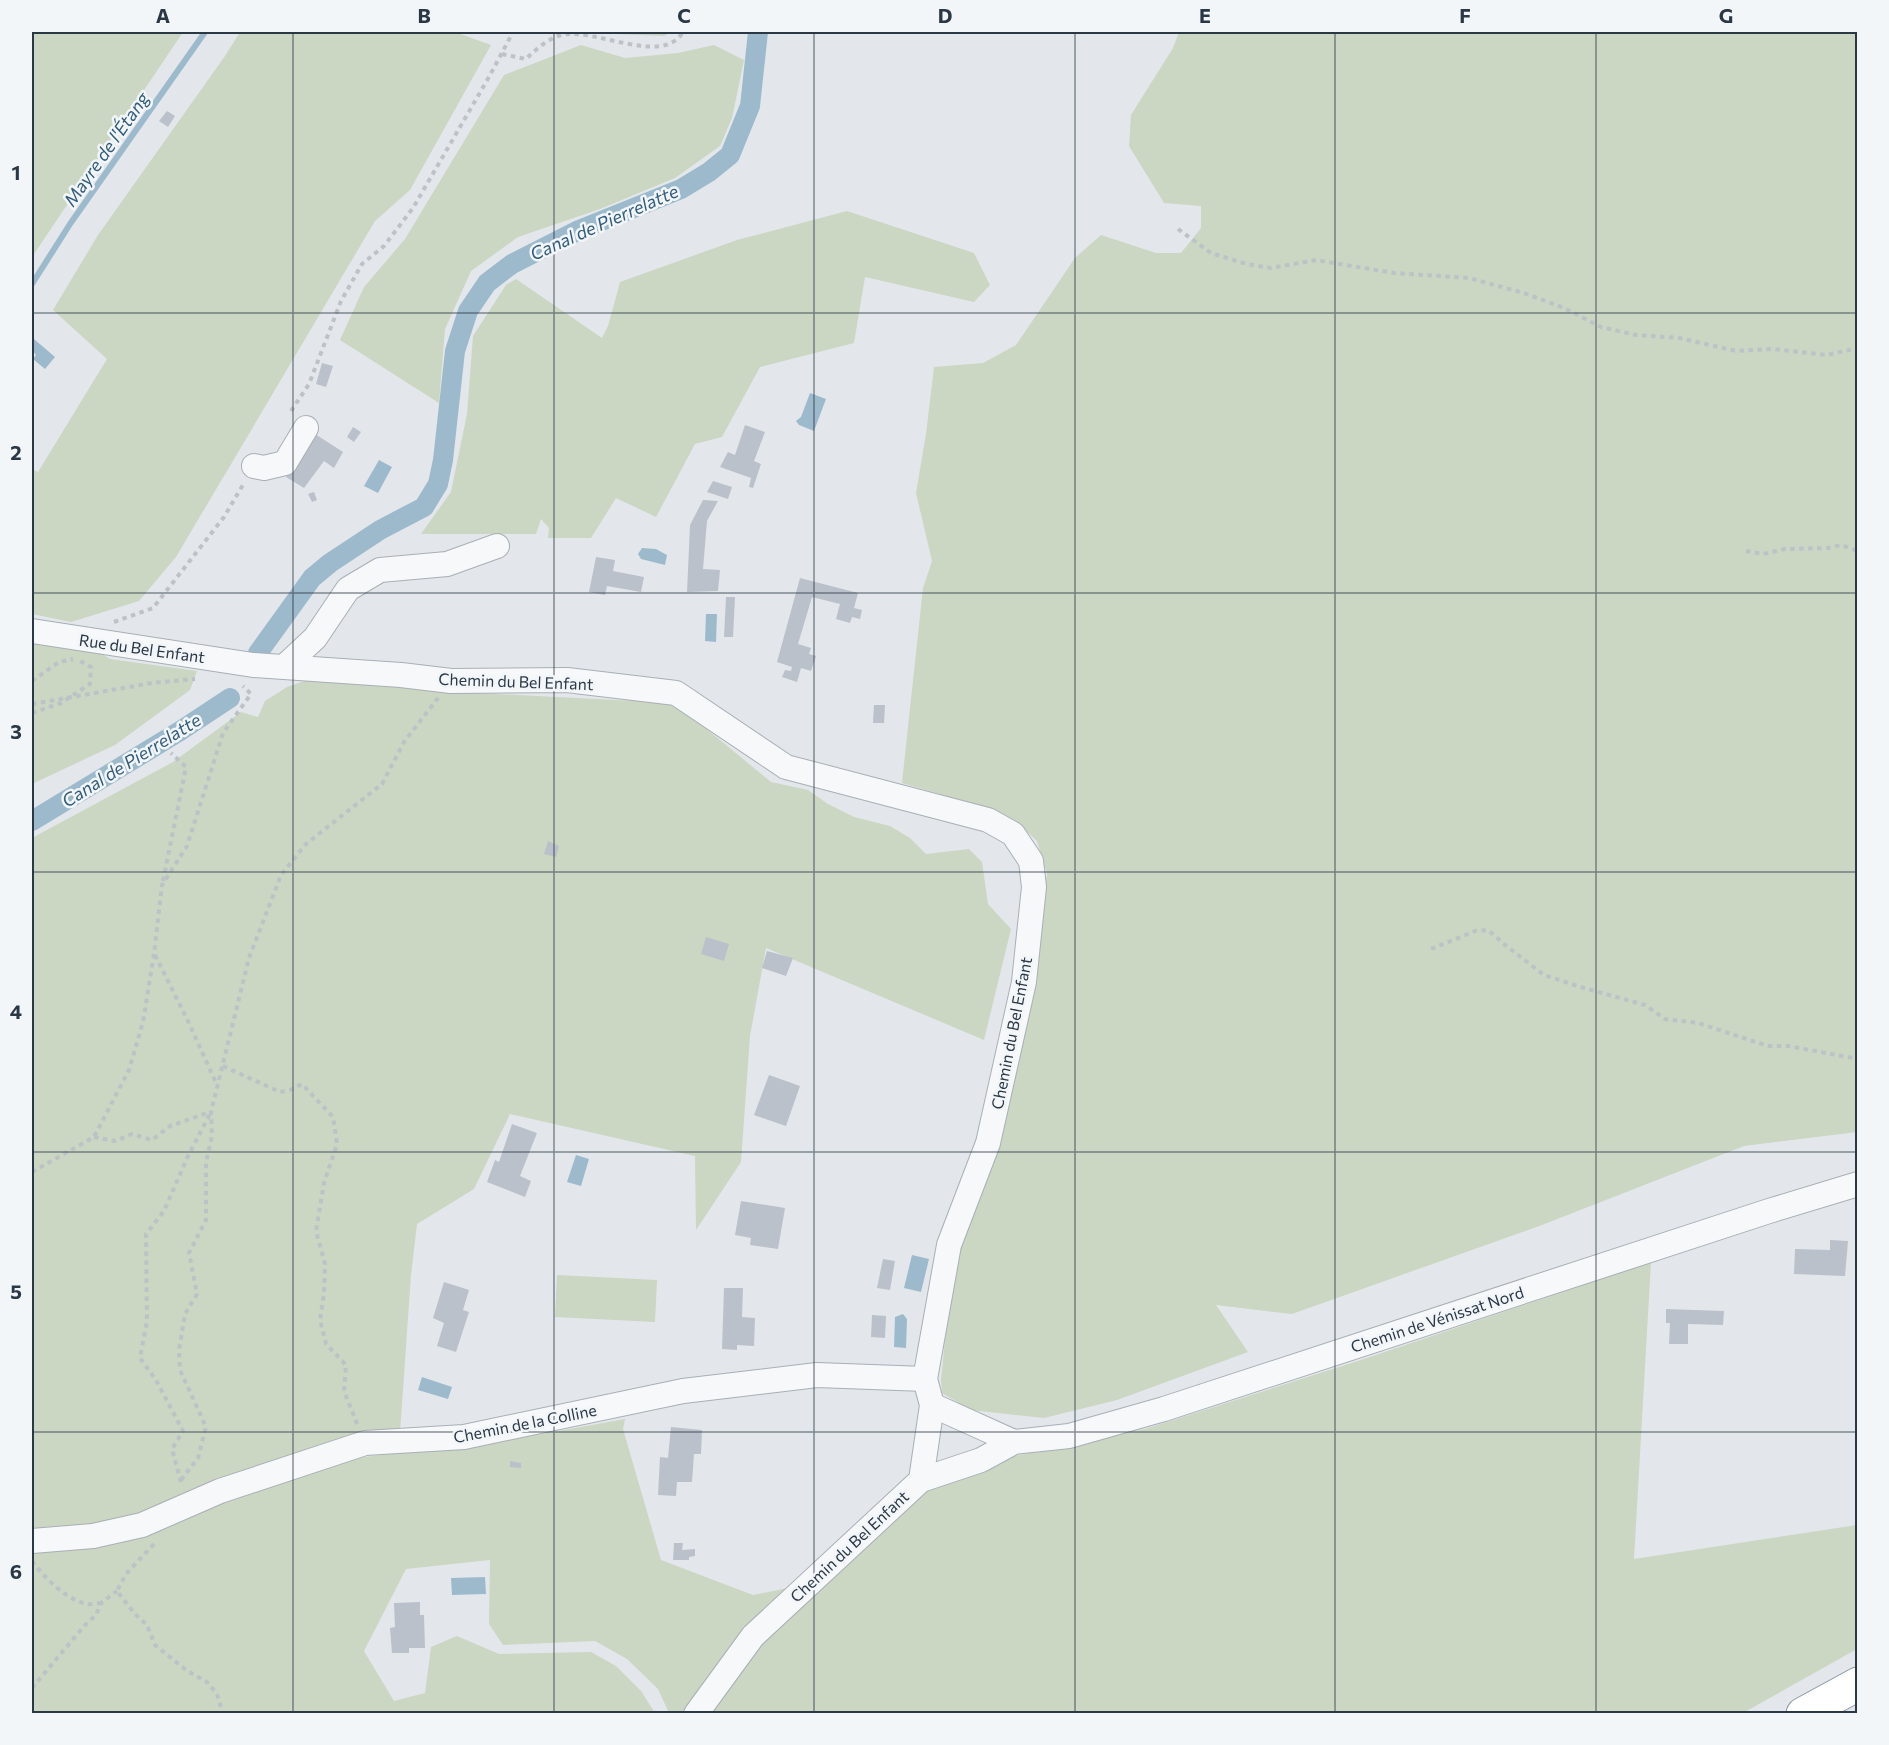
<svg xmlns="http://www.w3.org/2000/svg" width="1889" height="1745" font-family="Commissioner,sans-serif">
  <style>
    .green { fill: #cbd6c3 }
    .water { fill: #9dbacd }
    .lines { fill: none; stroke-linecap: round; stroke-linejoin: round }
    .stream { stroke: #9dbacd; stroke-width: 6 }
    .canal { stroke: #9dbacd; stroke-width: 20 }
    .building { fill: #bac1ca }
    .minor-casing { stroke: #a8afb6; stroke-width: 26 }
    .highway-casing { stroke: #8997a3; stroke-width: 35 }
    .path { stroke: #bdc2c7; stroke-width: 4; stroke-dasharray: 4.5 4.5; stroke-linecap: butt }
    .minor { stroke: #f6f8f9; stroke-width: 24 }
    .highway { stroke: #fff; stroke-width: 33 }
    .grid { fill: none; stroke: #2a3745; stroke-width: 1.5; stroke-opacity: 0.55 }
    .labels { text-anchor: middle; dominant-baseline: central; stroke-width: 5; stroke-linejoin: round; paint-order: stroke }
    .street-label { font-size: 16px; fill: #2a3745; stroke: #f3f6f9 }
    .water-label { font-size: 18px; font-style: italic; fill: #325c7b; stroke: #f3f6f9 }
    .neatline { fill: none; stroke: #2a3745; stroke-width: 2 }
    .grid-label { font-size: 20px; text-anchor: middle; font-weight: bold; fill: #2a3745 }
  </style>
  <rect width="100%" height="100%" fill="#e3e7eb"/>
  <g class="green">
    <polygon points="32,32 183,32 32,257"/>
    <polygon points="240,32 455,32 491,45 410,190 375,221 176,557 139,601 71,622 32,614 32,469 38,472 107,359 53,310 98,235 225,56"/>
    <polygon points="609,32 671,32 664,36 616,34"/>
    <polygon points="1179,32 1857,32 1857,1132 1744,1146 1542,1225 1292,1314 1216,1305 1248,1352 1117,1400 1044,1418 971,1410 942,1393 941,1380 956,1231 1036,941 1047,874 1037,841 1019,824 977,805 902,783 923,588 932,561 916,493 926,434 934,367 983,363 1016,345 1075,258 1101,235 1156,253 1181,253 1201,228 1201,206 1164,203 1129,146 1131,115 1173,48"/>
    <polygon points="581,45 625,58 678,53 714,45 744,60 732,118 720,146 675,178 600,209 518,237 471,271 445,329 439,403 340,340 364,287 405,239 504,75"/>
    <polygon points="847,211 974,253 990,285 974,302 865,277 854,343 760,367 722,437 695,444 656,517 616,498 591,538 548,538 549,528 541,519 536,534 421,534 451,492 467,414 473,336 506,285 516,279 602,338 608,326 620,282 737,240"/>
    <polygon points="32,638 91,647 110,659 197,671 190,690 115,745 32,784"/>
    <polygon points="319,676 418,690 675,703 771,782 808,790 828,804 854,817 890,826 910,838 926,854 969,849 982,862 988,904 1011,929 984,1040 766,948 750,1036 741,1162 696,1230 695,1156 510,1114 474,1189 417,1224 411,1275 400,1432 194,1488 141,1519 32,1535 32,838 173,762 241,712 258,717 265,701 287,687"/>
    <polygon points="1651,1262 1634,1559 1857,1525 1857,1649 1743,1713 710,1714 763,1641 922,1491 1000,1459 1145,1429 1361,1360"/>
    <polygon points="557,1275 657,1280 655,1322 555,1317"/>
    <polygon points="625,1419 623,1429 661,1560 753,1595 798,1586 747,1634 684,1713 669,1713 658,1689 627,1659 595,1641 503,1645 489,1624 490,1560 406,1569 364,1651 394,1701 425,1693 431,1647 457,1636 499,1654 591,1652 616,1666 641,1691 655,1713 32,1714 32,1551 199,1507 355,1458 509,1440"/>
  </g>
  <g class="water">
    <polygon points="34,339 55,357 45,369 33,359 36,355 32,350 32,342"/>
    <polygon points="810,393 826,399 814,431 799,425 796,421 801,417"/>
    <polygon points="379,460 392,467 378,493 364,486"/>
    <polygon points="642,548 656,549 667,555 665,565 641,559 638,554"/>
    <polygon points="706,614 717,614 716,642 705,641"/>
    <polygon points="576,1155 589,1159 581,1186 567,1182"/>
    <polygon points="912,1255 929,1259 921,1292 904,1288"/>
    <polygon points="903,1314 907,1319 906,1348 894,1347 895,1317"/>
    <polygon points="422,1377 452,1387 448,1399 418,1390"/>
    <polygon points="485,1577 486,1594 452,1595 451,1578"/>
  </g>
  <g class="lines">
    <polyline class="stream" points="32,284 70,224 205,32"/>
    <g class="canal">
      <polyline points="258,653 312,578 330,563 380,530 424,507 438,484 443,460 455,351 468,311 487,283 512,264 579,230 681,189 709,172 730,155 750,106 758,32"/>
      <polyline points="32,821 180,731 230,698"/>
    </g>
  </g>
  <g class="building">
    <polygon points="167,111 175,116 168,127 159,121"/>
    <polygon points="322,363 333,366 326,387 316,384"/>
    <polygon points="745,425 765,432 754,461 761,464 753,488 749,487 751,478 720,467 728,452 735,455"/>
    <polygon points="353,427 361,432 354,442 347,437"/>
    <polygon points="315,434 343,452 334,468 324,461 304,488 286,477"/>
    <polygon points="713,481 732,487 728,499 707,492"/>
    <polygon points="314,492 317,500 312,502 308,494"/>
    <polygon points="703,500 718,501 707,521 703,569 720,570 718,591 687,592 690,525"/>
    <polygon points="596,557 615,560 613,571 644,577 641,592 607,586 605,595 589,592"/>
    <polygon points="800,578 858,593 854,608 862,610 860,619 852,617 850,623 836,619 840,604 812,597 798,644 811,648 809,654 816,656 811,671 801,668 797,682 782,677 785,670 791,671 792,667 777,662"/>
    <polygon points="726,597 735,597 733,637 724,637"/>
    <polygon points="874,705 885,705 884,723 873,723"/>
    <polygon points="548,841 559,846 556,857 544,854"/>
    <polygon points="706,937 729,944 724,961 701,954"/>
    <polygon points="767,951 793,958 786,976 762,968"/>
    <polygon points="769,1075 800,1086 786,1126 754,1115"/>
    <polygon points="512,1124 537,1133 520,1176 531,1181 525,1197 487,1182 495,1160 499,1162"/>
    <polygon points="741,1201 785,1208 778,1249 750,1245 751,1238 735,1235"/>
    <polygon points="1830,1240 1848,1241 1845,1276 1794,1274 1795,1249 1830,1250"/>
    <polygon points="883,1259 895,1261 890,1290 877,1288"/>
    <polygon points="444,1282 469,1290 463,1310 469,1312 456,1352 437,1346 444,1323 433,1318"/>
    <polygon points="724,1288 743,1288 742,1317 755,1318 754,1346 737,1345 737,1350 722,1349"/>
    <polygon points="1666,1309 1724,1311 1723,1325 1688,1324 1688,1344 1669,1344 1670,1323 1666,1323"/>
    <polygon points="872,1315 886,1316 885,1338 871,1337"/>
    <polygon points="671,1427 702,1430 701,1454 694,1454 692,1482 677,1482 676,1496 658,1495 660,1457 668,1458"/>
    <polygon points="510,1461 521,1463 521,1468 510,1467"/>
    <polygon points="674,1543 683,1543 682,1550 695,1549 695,1556 689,1557 689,1560 673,1560"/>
    <polygon points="420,1602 420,1615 424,1615 425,1648 409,1648 409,1653 392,1653 390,1628 395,1627 394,1603"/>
  </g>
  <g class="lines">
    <g class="minor-casing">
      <g id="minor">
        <polyline points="254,466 264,468 285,463 306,428"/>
        <polyline points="32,631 253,665 401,675 451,681 567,680 676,693 786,767 988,820 1013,834 1031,861 1034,887 1024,982 988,1143 949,1245 925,1379 932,1405 921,1480 753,1636 696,1714"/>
        <polyline points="285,666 315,638 348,589 380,570 447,564 497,546"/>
        <polyline points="932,1405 1014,1442"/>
        <polyline points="921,1480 981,1460 1014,1442 1069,1436 1164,1409 1769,1211 1858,1184"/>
        <polyline points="32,1541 93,1536 142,1525 220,1491 365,1443 464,1437 683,1391 817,1375 925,1379"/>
      </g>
    </g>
    <g class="highway-casing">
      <polyline id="highway" points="1803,1714 1858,1684"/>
    </g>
    <g class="path">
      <path d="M502 54 526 59C536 49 548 39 561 35 595 27 662 67 683 32"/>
      <polyline points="1178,229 1211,253 1246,264 1271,268 1316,260 1394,273 1469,278 1524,293 1564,308 1601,327 1636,335 1679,338 1736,351 1773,349 1827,355 1858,348"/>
      <polyline points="291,411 309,384 341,301 362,264 384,246 413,208 489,77 513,32"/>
      <polyline points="1746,551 1763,554 1785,549 1828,548 1841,545 1858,551"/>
      <polyline points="114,622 153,608 224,517 244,483"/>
      <polyline points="32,681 59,662 73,659"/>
      <polyline points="32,704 152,683 195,679"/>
      <polyline points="32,713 61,703 90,684 91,667 80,661"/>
      <polyline points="163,881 186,767 171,753"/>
      <polyline points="1431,949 1475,931 1488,930 1504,944 1544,975 1584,988 1645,1005 1665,1019 1698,1023 1768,1046 1788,1046 1853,1058 1858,1055"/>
      <polyline points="155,955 187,1019 217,1085"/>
      <polyline points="223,1066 280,1092 290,1090 302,1084 333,1117 337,1144 324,1183 316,1231 325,1264 324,1293 320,1320 326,1344 346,1365 344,1391 358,1426"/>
      <polyline points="94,1137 115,1141 132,1134 152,1140 170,1126 210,1112"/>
      <polyline points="32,1172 94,1137 129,1070 143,1022 154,954 162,885 187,846 223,733 251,694 243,686"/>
      <polyline points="181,1480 198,1458 206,1427 180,1370 179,1350 185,1314 197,1294 189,1253 206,1220 206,1162 212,1136 211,1112 249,958 281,875 306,844 382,784 404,742 438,698"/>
      <polyline points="181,1482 172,1449 183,1431 156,1380 140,1358 147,1321 146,1234 164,1211 188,1156 211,1112"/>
      <polyline points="154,1544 126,1574 117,1591 135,1614 147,1625 155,1645 186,1670 207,1682 217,1694 223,1714"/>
      <path d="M32 1561C44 1577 66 1600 87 1604 91 1605 97 1603 101 1603"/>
      <polyline points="32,1688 85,1625 96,1615 101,1603 117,1591"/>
    </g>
    <use href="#minor" class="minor"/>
    <use href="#highway" class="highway"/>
  </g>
  <path class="grid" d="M293 32V1714M554 32V1714M814 32V1714M1075 32V1714M1335 32V1714M1596 32V1714M32 313H1858M32 593H1858M32 872H1858M32 1152H1858M32 1432H1858"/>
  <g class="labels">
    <g class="street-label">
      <text transform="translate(142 648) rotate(8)">Rue du Bel Enfant</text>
      <text transform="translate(516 681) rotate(2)">Chemin du Bel Enfant</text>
      <text transform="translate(1011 1033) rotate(-79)">Chemin du Bel Enfant</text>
      <text transform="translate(1437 1319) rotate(-18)">Chemin de Vénissat Nord</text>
      <text transform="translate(525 1423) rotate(-11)">Chemin de la Colline</text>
      <text transform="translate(849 1546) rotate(-43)">Chemin du Bel Enfant</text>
    </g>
    <g class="water-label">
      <text transform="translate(106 149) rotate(-55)">Mayre de l'Étang</text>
      <text transform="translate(604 222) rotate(-24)">Canal de Pierrelatte</text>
      <text transform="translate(131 760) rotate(-32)">Canal de Pierrelatte</text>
    </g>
  </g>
  <rect width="1889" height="1745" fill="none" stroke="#f3f6f9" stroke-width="66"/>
  <rect x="33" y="33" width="1823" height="1679" class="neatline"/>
  <g class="grid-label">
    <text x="163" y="23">A</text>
    <text x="424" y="23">B</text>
    <text x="684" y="23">C</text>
    <text x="945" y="23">D</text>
    <text x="1205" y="23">E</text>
    <text x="1465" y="23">F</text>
    <text x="1726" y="23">G</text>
    <text x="16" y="180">1</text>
    <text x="16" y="460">2</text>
    <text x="16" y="739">3</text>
    <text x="16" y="1019">4</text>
    <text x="16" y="1299">5</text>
    <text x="16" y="1579">6</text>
  </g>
</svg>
